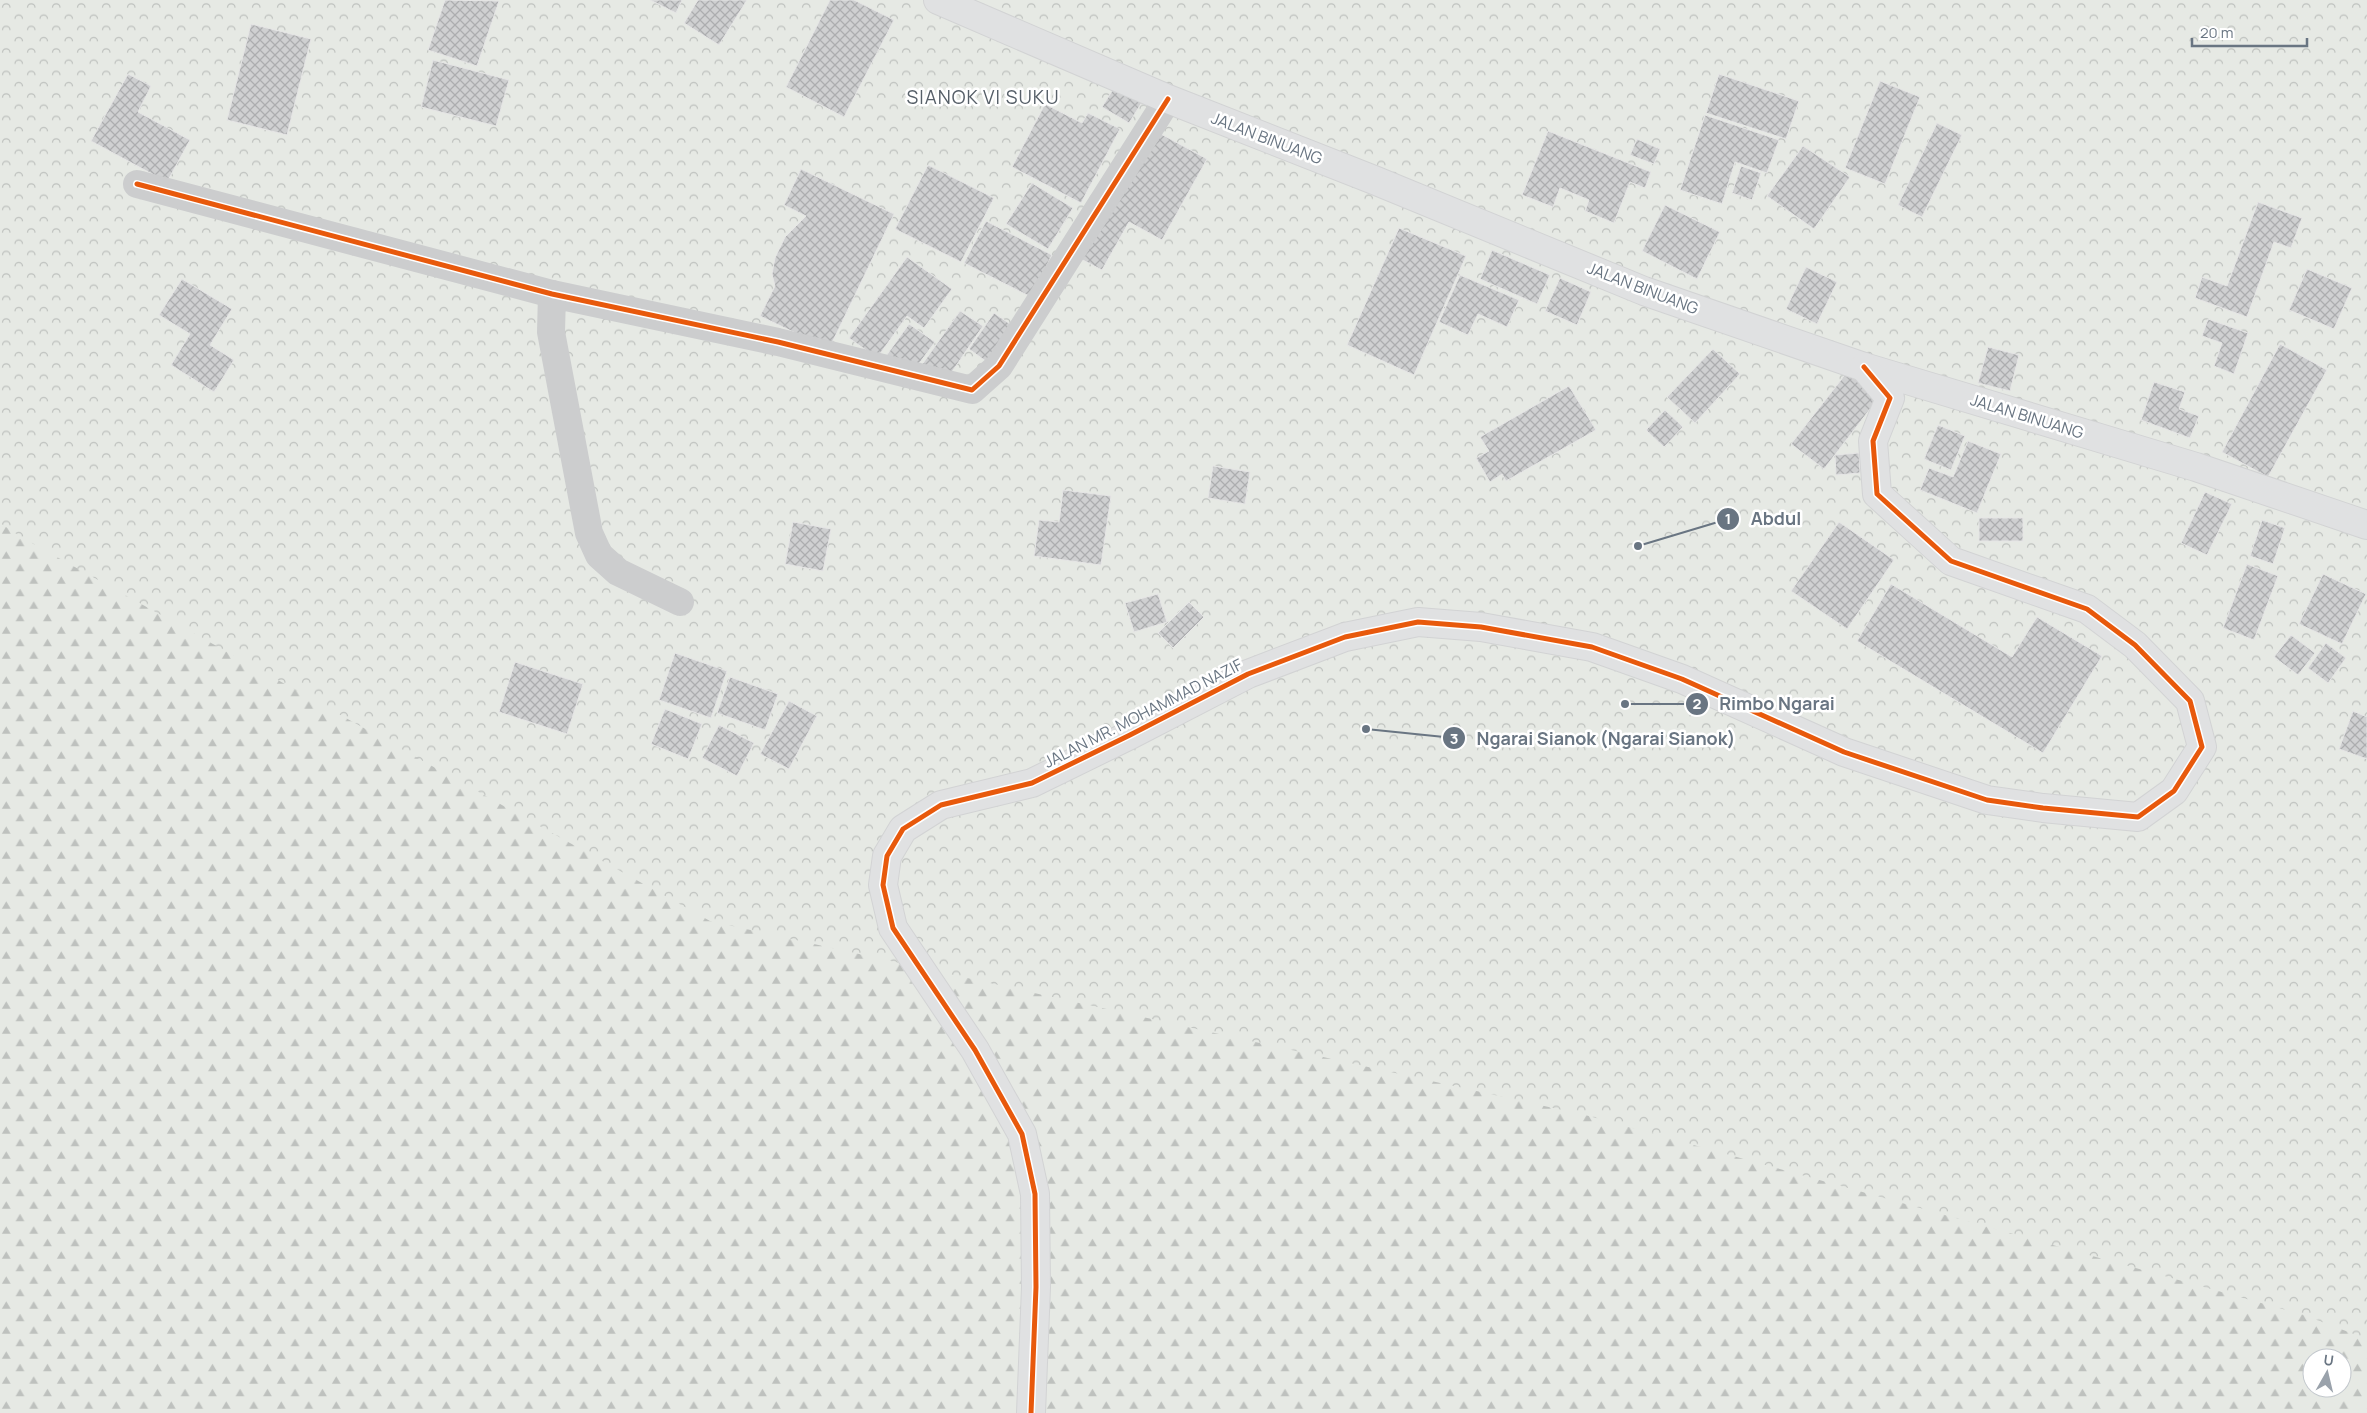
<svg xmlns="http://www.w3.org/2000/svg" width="2367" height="1413" font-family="Manrope,sans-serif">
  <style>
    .forest { fill: url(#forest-firs); fill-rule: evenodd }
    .park { fill: url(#park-crowns) }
    .building { fill: url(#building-cross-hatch); stroke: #e6e6e6 }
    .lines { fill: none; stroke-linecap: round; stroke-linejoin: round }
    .secondary-casing { stroke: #d2d3d4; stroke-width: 30 }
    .street { stroke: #cccdce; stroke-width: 28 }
    .secondary { stroke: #e0e1e2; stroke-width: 28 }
    .cycleway-casing { stroke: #fff; stroke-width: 8 }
    .cycleway { stroke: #e8590c; stroke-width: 5 }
    .labels { text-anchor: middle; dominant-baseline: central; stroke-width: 5; stroke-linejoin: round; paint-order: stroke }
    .street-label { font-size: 16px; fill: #697582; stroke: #fff }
    .quarter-label { font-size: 19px; letter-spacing: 1px; fill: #565f68; stroke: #fff }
    .leader { fill: none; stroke: #697582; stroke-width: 2 }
    .callout-dot { fill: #697582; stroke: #fff; stroke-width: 2 }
    .mark-label { font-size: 15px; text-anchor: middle; font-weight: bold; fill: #fff }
    .callout-label { font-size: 18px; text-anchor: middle; font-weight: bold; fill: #697582; stroke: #fff; stroke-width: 5; stroke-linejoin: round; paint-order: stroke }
  </style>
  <defs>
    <pattern id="forest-firs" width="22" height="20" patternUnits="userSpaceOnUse" patternTransform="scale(1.25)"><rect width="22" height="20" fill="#e6e9e4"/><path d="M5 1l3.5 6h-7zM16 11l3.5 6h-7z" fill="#bec1be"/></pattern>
    <pattern id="park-crowns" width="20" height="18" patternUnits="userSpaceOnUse" patternTransform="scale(1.25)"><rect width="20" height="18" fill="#e6e9e4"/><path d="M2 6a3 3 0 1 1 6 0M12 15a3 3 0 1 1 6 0" fill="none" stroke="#bec1be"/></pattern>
    <pattern id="building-cross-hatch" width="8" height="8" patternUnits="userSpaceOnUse" patternTransform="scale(1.25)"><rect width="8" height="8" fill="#cfd0d1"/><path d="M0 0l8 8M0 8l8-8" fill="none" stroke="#acadaf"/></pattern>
  </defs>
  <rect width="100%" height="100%" fill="#f6f6f6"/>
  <path class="forest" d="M0 0 2367 888V1413H0ZM2312 1358H2342V1388H2312Z"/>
  <polygon class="park" points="0,0 2367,0 2367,1339 2301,1314 1589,1116 710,921 21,537 0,523"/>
  <g class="building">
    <polygon points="445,0 499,1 477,66 428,50"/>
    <polygon points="650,0 682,0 676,13"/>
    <polygon points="698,0 747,0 719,45 684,23"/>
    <polygon points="830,0 854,0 894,20 844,117 786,87"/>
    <polygon points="251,24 311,39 287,135 227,120"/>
    <polygon points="433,60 509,80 496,126 421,107"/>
    <polygon points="128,74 151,86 138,112 190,140 167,182 91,141"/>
    <polygon points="1719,74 1799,101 1786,139 1706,113"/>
    <polygon points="1880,81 1920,97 1885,184 1845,168"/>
    <polygon points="1117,83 1144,99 1129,123 1102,107"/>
    <polygon points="1045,104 1082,123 1088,113 1120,129 1081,203 1012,167"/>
    <polygon points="1705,115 1779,140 1767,173 1735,162 1722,204 1680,190"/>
    <polygon points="1937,123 1962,135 1922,217 1898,205"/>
    <polygon points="1148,127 1207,159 1162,240 1129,222 1102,270 1077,257"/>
    <polygon points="1548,131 1651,172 1645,188 1630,182 1614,223 1585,211 1589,200 1560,188 1553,207 1522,195"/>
    <polygon points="1637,139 1660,149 1654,164 1630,155"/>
    <polygon points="1803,146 1850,177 1814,229 1767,196"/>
    <polygon points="928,165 994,198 961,262 895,229"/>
    <polygon points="1741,166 1761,173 1752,200 1732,193"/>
    <polygon points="801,169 894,214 829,349 760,316 775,286 772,274 775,258 785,237 806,216 784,205"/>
    <polygon points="1032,183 1073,208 1048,249 1006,224"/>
    <polygon points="2258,202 2302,218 2291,248 2274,242 2247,317 2195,298 2202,277 2227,286"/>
    <polygon points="1665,205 1720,232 1697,279 1642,251"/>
    <polygon points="986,221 1052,255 1031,297 964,263"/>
    <polygon points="1399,228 1466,256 1414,375 1347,345"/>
    <polygon points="1492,250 1550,275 1537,304 1480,279"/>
    <polygon points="907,257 952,289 924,328 907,316 877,358 849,338"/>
    <polygon points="1806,267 1837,282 1817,324 1786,309"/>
    <polygon points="2307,269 2352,288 2334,329 2289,310"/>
    <polygon points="1460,275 1519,300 1507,327 1478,314 1468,335 1439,322"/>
    <polygon points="1560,278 1591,292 1577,325 1545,311"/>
    <polygon points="182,279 232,309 210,345 234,360 214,392 171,365 190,334 159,315"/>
    <polygon points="960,311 983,326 945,382 921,366"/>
    <polygon points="994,313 1013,326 987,362 969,349"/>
    <polygon points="2208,319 2248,333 2234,374 2214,366 2222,343 2202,336"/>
    <polygon points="909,324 935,342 912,373 886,356"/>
    <polygon points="2280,344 2327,370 2268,477 2222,452"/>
    <polygon points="1988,347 2019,355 2010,391 1978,383"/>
    <polygon points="1713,349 1740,374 1695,423 1667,397"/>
    <polygon points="1848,371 1880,396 1824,469 1791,444"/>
    <polygon points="2154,382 2185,392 2179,409 2199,416 2190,438 2141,420"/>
    <polygon points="1569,386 1596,430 1506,481 1502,474 1490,482 1476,458 1489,451 1480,437"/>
    <polygon points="1665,410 1683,427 1664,447 1646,430"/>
    <polygon points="1938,425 1965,436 1951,470 1924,459"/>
    <polygon points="1968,441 2001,454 1977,513 1920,490 1929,468 1953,477"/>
    <polygon points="1859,453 1860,473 1836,475 1835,455"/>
    <polygon points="1213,466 1250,472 1245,504 1208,498"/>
    <polygon points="1063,490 1111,496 1101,565 1034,556 1039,520 1059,522"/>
    <polygon points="2205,492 2232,504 2207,555 2181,543"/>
    <rect x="1979" y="518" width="44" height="23"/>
    <polygon points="2262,520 2285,528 2273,564 2250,556"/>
    <polygon points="793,522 831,529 823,571 785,564"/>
    <polygon points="1839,522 1894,560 1847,629 1791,591"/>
    <polygon points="2247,564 2278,576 2254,640 2223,628"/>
    <polygon points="2323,574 2366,594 2342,644 2299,624"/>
    <polygon points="1891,584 2012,657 2037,617 2102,656 2043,753 1857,641"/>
    <polygon points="1158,594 1167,622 1134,632 1125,603"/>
    <polygon points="1189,602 1204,617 1173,648 1158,633"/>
    <polygon points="2291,635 2315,653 2298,675 2274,657"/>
    <polygon points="2326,643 2346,658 2328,683 2308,668"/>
    <polygon points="675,653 727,671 711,718 659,700"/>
    <polygon points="515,662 583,684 567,734 499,712"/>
    <polygon points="730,677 778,694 765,730 717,713"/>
    <polygon points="789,701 817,716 789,769 760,754"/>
    <polygon points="665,709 702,724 688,759 651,744"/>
    <polygon points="2353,711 2367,717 2367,759 2339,749"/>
    <polygon points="719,725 754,743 737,776 702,758"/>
  </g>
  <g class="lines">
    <g class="secondary-casing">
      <g id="secondary">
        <polyline points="938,0 1168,99 1374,180 1644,291 1864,367 2196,467 2367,525"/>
        <polyline points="1031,1413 1036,1287 1035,1194 1022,1134 975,1050 893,928 883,885 887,856 903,829 941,805 1032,783 1130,735 1248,674 1345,637 1418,622 1481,627 1592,647 1682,679 1844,752 1987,800 2043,808 2138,817 2174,791 2202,747 2190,701 2135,645 2087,609 1951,561 1877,494 1873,441 1890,398 1864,367"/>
      </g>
    </g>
    <g class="street">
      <polyline points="137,184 552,294 778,342 972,390 999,366 1168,99"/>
      <polyline points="552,294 551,332 589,533 599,555 618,572 680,602"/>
    </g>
    <use href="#secondary" class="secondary"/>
    <g class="cycleway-casing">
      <g id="cycleway">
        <polyline points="137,184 552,294 778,342 972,390 999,366 1168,99"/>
        <polyline points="1031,1413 1036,1287 1035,1194 1022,1134 975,1050 893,928 883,885 887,856 903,829 941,805 1032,783 1130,735 1248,674 1345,637 1418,622 1481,627 1592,647 1682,679 1844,752 1987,800 2043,808 2138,817 2174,791 2202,747 2190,701 2135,645 2087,609 1951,561 1877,494 1873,441 1890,398 1864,367"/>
      </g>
    </g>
    <use href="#cycleway" class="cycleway"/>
  </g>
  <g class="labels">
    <g class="street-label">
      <text transform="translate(1267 138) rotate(21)">JALAN BINUANG</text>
      <text transform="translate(1643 288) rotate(21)">JALAN BINUANG</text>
      <text transform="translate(2027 416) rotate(17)">JALAN BINUANG</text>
      <text transform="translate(1143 713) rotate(-27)">JALAN MR. MOHAMMAD NAZIF</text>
    </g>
    <g class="quarter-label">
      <text x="983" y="97">SIANOK VI SUKU</text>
    </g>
  </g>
  <path class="leader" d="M1638 546L1728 519M1625 704L1697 704M1366 729L1454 738"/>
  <g class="callout-dot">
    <circle cx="1638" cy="546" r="5"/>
    <circle cx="1625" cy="704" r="5"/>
    <circle cx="1366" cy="729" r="5"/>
    <circle cx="1728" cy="519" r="12"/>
    <circle cx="1697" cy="704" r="12"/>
    <circle cx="1454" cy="738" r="12"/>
  </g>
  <g class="mark-label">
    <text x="1728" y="524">1</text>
    <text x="1697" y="709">2</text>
    <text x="1454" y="744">3</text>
  </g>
  <g class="callout-label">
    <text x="1776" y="525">Abdul</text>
    <text x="1777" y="710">Rimbo Ngarai</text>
    <text x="1606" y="745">Ngarai Sianok (Ngarai Sianok)</text>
  </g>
  <g transform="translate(2327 1373) rotate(8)"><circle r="24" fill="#ffffff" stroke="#c3c8cd"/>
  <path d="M0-4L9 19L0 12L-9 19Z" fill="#9aa2ab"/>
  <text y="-8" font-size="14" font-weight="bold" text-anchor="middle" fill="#697582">U</text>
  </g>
  <path d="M2192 38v8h115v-8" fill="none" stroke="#697582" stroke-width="2.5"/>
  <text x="2200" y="38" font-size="15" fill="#697582" stroke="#ffffff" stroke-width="4" paint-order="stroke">20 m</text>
</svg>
